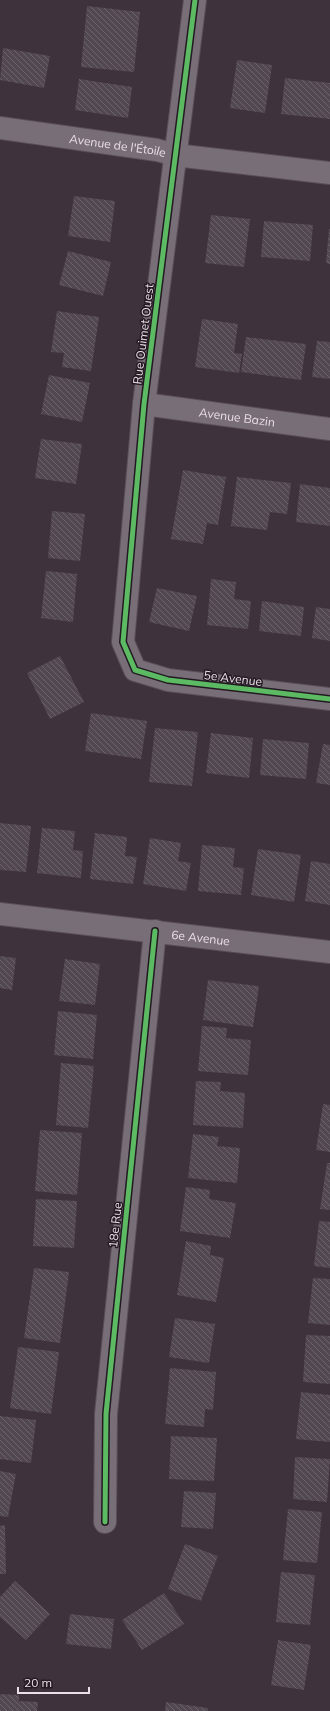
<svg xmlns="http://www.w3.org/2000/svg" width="330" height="1711" font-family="Mulish,sans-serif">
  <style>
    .building { fill: url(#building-back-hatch) }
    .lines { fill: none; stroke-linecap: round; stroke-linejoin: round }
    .minor-casing { stroke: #594e58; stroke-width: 24 }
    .minor { stroke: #776e77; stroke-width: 22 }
    .cycleway-casing { stroke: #231a22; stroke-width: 8 }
    .cycleway { stroke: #5cba63; stroke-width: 5 }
    .labels { text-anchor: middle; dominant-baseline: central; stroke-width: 3; stroke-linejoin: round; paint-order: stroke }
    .street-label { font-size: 12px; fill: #ecdfeb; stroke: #231a22 }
  </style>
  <defs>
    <pattern id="building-back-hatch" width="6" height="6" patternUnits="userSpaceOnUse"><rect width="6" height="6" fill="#524851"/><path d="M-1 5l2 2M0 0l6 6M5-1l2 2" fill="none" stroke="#6b626a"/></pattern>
  </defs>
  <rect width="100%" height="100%" fill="#3e323d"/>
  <g class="building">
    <polygon points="87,6 140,12 134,72 81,67"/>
    <polygon points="3,48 50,56 44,88 0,80"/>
    <polygon points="237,60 272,65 265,113 230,108"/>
    <polygon points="285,78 330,83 330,119 281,114"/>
    <polygon points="79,79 132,87 128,118 75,110"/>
    <polygon points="74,196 115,201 110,242 68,236"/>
    <polygon points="211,215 250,219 244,267 205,263"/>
    <polygon points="264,221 313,225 310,261 261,257"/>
    <polygon points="329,229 330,229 330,264 326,263"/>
    <polygon points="68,251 111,262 103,296 59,285"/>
    <polygon points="57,311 99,317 91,371 62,367 64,353 51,352"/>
    <polygon points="202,319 238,324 234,353 242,354 239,373 195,367"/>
    <polygon points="246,337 306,344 301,380 241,372"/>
    <polygon points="317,341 330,342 330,379 312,377"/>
    <polygon points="49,375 90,383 82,422 41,414"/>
    <polygon points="41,439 82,444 76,484 35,478"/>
    <polygon points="183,470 226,477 218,525 207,523 203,544 171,539"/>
    <polygon points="237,477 291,483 287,514 270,512 267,530 231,526"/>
    <polygon points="300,484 330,488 330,526 296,522"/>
    <polygon points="52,511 85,514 80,561 48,558"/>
    <polygon points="46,571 77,574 73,622 41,618"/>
    <polygon points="211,579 236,582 234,599 251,601 248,629 207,625"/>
    <polygon points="157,588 197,596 189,631 149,622"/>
    <polygon points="262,601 304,607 301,636 259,631"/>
    <polygon points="316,607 330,609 330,641 312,638"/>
    <polygon points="60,656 84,702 50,719 27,673"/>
    <polygon points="91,713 147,721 141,759 85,751"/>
    <polygon points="155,728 198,732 192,786 149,782"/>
    <polygon points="211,733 253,738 249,778 206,773"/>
    <polygon points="263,739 309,743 306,779 260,775"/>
    <polygon points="323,744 330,745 330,785 316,783"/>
    <polygon points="0,823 31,826 26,872 0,870"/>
    <polygon points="42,828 75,831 73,850 83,851 81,878 37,873"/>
    <polygon points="95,833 127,837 125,856 137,857 133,884 90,879"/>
    <polygon points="150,838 181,843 178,861 191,863 186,891 143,884"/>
    <polygon points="202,845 235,848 233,867 244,868 241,895 198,891"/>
    <polygon points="258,849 301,855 294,902 251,895"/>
    <polygon points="311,861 330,864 330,905 305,901"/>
    <polygon points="0,956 16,958 12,990 0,988"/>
    <polygon points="65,959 100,964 95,1005 59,1001"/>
    <polygon points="208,980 259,986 253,1027 203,1020"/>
    <polygon points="58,1011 97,1015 93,1059 54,1055"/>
    <polygon points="202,1026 227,1028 226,1038 251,1040 248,1075 198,1071"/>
    <polygon points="61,1063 94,1066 88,1128 56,1125"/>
    <polygon points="196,1081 221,1082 220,1091 245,1093 243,1128 193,1125"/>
    <polygon points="323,1104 330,1105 330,1152 316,1150"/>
    <polygon points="40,1130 82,1133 77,1195 35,1191"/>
    <polygon points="193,1134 219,1137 217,1146 240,1148 237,1183 188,1178"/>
    <polygon points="327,1163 330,1163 330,1210 320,1209"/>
    <polygon points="186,1187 210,1190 209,1199 236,1203 230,1238 180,1231"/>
    <polygon points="36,1199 77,1201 74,1248 33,1246"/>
    <polygon points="319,1221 330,1222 330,1268 314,1266"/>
    <polygon points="186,1241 211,1246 210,1255 224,1258 216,1302 177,1295"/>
    <polygon points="34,1268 69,1272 60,1343 24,1338"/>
    <polygon points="313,1278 330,1279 330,1325 308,1323"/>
    <polygon points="175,1318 215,1324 209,1363 169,1357"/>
    <polygon points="306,1335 330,1336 330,1384 303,1382"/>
    <polygon points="18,1347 59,1352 51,1414 10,1408"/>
    <polygon points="170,1368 216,1372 213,1410 205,1409 204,1427 165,1424"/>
    <polygon points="301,1392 330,1395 330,1442 296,1439"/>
    <polygon points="0,1416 36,1420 31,1463 0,1459"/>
    <polygon points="171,1436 217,1438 214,1481 169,1479"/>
    <polygon points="295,1457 330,1459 327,1502 293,1499"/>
    <polygon points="0,1471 16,1474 8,1517 0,1516"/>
    <polygon points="184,1491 216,1493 213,1529 181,1527"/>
    <polygon points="288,1509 322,1512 317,1563 283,1560"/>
    <polygon points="5,1525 6,1574 0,1574 0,1526"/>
    <polygon points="185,1544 218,1556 201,1601 168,1589"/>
    <polygon points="281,1572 315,1575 310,1625 276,1622"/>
    <polygon points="15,1581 50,1614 26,1640 0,1617 0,1597"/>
    <polygon points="164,1593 184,1624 142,1650 122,1620"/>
    <polygon points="70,1614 114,1619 111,1649 66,1644"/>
    <polygon points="278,1640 311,1645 304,1690 271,1685"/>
    <polygon points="0,1694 19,1695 19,1701 38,1702 37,1711 0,1711"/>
    <polygon points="166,1702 208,1708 208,1711 165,1711"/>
  </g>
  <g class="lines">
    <g class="minor-casing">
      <g id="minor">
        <polyline points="195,0 144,404 123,642 135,670 168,680 330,699"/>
        <path id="s1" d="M0 128 157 150 175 155 330 173"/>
        <path id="s2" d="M144 404 330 429"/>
        <path id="s3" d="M0 914 330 952"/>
        <polyline points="105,1522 106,1414 155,931"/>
      </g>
    </g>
    <use href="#minor" class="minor"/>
    <g class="cycleway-casing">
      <g id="cycleway">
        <polyline points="195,0 144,404 123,642 135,670 168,680 330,699"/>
        <polyline points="105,1522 106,1414 155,931"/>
      </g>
    </g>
    <use href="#cycleway" class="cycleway"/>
  </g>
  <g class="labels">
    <g class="street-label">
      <text stroke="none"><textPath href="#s1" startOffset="119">Avenue de l'Étoile</textPath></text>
      <text transform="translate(143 334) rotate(-83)">Rue Ouimet Ouest</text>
      <text stroke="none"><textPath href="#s2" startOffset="94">Avenue Bazin</textPath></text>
      <text transform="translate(233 678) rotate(7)">5e Avenue</text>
      <text stroke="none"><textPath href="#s3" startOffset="202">6e Avenue</textPath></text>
      <text transform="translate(115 1225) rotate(-84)">18e Rue</text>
    </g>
  </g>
  <path d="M18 1687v6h71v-6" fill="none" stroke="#ecdfeb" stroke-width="2"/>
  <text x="24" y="1687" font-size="12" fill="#ecdfeb" stroke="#231a22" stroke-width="3" paint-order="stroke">20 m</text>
</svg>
